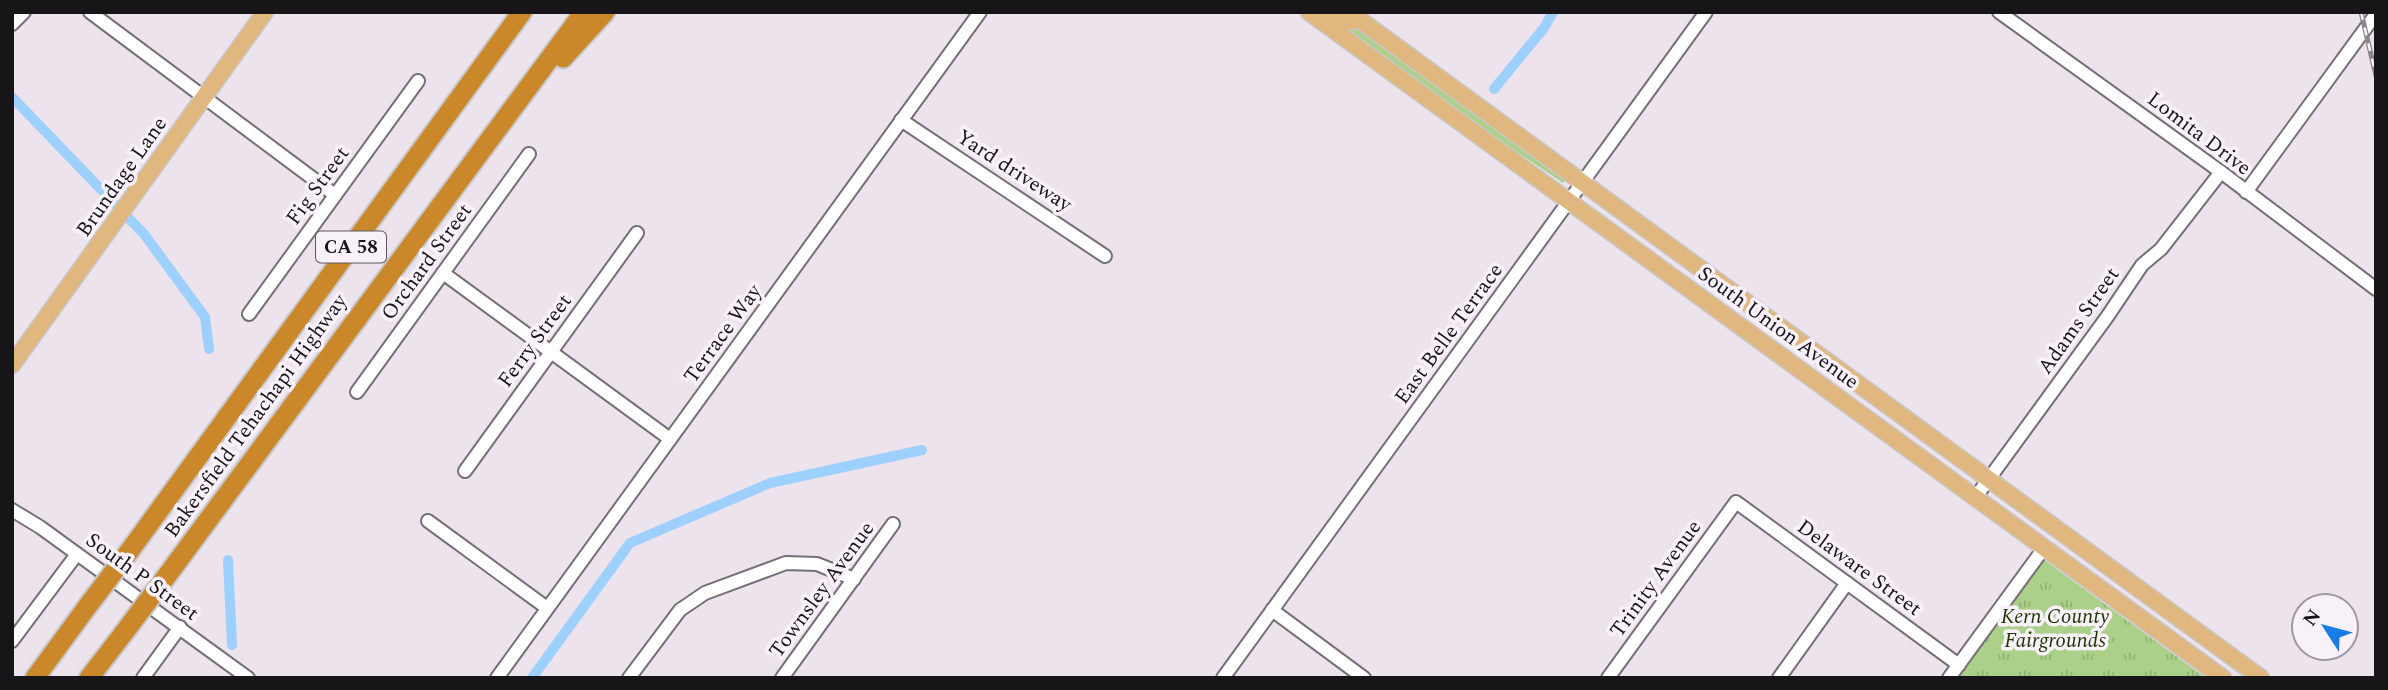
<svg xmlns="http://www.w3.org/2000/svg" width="2388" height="690" font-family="Spectral,serif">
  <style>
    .green { fill: #abd089 }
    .park { fill: url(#park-tufts) }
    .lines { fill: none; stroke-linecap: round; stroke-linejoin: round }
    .canal { stroke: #9ed0fe; stroke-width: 10 }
    .minor-casing { stroke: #766f77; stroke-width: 16 }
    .major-casing { stroke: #c8c7c8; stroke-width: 19 }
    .highway-casing { stroke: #c8c7c8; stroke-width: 23 }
    .minor { stroke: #fff; stroke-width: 12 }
    .major { stroke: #e0b87f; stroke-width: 16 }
    .highway { stroke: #cb882a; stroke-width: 19 }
    .rail-casing { stroke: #8c868c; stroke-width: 5 }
    .rail { stroke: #f9f1fa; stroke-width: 2.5; stroke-dasharray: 8; stroke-linecap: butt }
    .highway-bridge-casing { stroke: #c8c7c8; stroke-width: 23; stroke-linecap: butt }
    .highway-bridge { stroke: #cb882a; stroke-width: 19 }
    .labels { text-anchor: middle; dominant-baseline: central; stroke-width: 7; stroke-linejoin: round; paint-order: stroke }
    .shield { fill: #f9f1fa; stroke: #5c575c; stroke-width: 2 }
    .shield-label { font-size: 19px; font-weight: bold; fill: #181518 }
    .street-label { font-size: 21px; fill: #181518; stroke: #f9f1fa }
    .park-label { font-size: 21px; font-style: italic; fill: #1f3501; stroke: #f9f1fa }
  </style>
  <defs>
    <pattern id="park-tufts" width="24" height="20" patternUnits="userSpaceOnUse" patternTransform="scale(1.75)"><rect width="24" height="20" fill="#abd089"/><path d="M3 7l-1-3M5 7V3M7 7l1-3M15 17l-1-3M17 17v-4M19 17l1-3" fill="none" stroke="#92b276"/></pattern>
  </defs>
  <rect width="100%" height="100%" fill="#ece3ed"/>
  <polygon class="green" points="1330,18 1351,29 1358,29 1565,181 1563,183 1478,126"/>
  <polygon class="park" points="2043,559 2206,678 1959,678"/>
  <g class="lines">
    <g class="canal">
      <polyline points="1494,89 1544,28 1553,12"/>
      <polyline points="12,97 144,234 205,317 209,349"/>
      <polyline points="228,560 232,645"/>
      <polyline points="532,678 630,543 770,483 922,450"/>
    </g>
    <g class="minor-casing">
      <g id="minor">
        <polyline points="90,12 335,195"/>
        <polyline points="1999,12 2221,172 2376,289"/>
        <polyline points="12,24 24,12"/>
        <polyline points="901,120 1105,256"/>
        <polyline points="2246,192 2376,14"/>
        <polyline points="443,273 670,439"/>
        <polyline points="249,314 418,81"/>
        <polyline points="357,392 529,154"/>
        <polyline points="465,471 637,233"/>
        <polyline points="1975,498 2107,317 2142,265 2161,249 2221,172"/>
        <polyline points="12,510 40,527 248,678"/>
        <polyline points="428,521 547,608"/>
        <polyline points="1272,610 1364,678"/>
        <polyline points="12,641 77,554"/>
        <polyline points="143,678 180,627"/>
        <polyline points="497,678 980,12"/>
        <polyline points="629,678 680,610 705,593 786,563 817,564 854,579"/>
        <polyline points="782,678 893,524"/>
        <polyline points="1223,678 1706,12"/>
        <polyline points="1608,678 1736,502 1959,665"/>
        <polyline points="1779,678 1847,583"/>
        <polyline points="1949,678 2044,548"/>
      </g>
    </g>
    <g class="major-casing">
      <g id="major">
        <polyline points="1309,12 2223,678"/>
        <polyline points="1328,12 1348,22 1358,19"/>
        <polyline points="1349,12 2261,678"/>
        <polyline points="12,365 265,12"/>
      </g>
    </g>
    <g class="highway-casing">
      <g id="highway">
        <polyline points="563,58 605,12"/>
        <polyline points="131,549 522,12"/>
        <polyline points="166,577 584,12"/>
        <polyline points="35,678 87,607"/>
        <polyline points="89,678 123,634"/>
      </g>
    </g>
    <use href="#minor" class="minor"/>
    <use href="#major" class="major"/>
    <use href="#highway" class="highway"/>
    <g class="rail-casing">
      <polyline id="rail" points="2361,12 2376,76"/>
    </g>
    <use href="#rail" class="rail"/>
    <g class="highway-bridge-casing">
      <g id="highway-bridge">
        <polyline points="87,607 131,549"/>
        <polyline points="123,634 166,577"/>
      </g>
    </g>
    <use href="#highway-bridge" class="highway-bridge"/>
  </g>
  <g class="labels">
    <rect class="shield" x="316" y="231.5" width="70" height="31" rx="5"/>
    <g class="shield-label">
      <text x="351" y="247">CA 58</text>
    </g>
    <g class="street-label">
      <text transform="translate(2199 134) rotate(37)">Lomita Drive</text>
      <text transform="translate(1014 171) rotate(33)">Yard driveway</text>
      <text transform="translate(122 177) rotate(-55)">Brundage Lane</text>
      <text transform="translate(318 186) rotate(-54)">Fig Street</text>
      <text transform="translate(427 262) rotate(-54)">Orchard Street</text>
      <text transform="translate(2079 321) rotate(-55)">Adams Street</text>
      <text transform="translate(1778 328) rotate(36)">South Union Avenue</text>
      <text transform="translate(723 334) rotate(-54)">Terrace Way</text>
      <text transform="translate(1449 334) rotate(-54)">East Belle Terrace</text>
      <text transform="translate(535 341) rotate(-54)">Ferry Street</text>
      <text transform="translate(256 416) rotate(-54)">Bakersfield Tehachapi Highway</text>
      <text transform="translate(1859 568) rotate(36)">Delaware Street</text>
      <text transform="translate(142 577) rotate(36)">South P Street</text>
      <text transform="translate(1656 579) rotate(-54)">Trinity Avenue</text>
      <text transform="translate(822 590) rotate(-54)">Townsley Avenue</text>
    </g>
    <g class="park-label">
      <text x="2055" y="617">Kern County<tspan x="2055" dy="24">Fairgrounds</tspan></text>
    </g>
  </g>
  <rect width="2388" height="690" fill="none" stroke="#181518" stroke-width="28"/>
  <g transform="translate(2325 627) rotate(306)"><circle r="33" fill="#f9f1fa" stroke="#9f99a0" stroke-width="2"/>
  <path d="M0-5L12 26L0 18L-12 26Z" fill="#177ce4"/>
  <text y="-10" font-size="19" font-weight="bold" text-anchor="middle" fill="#181518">N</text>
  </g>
</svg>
